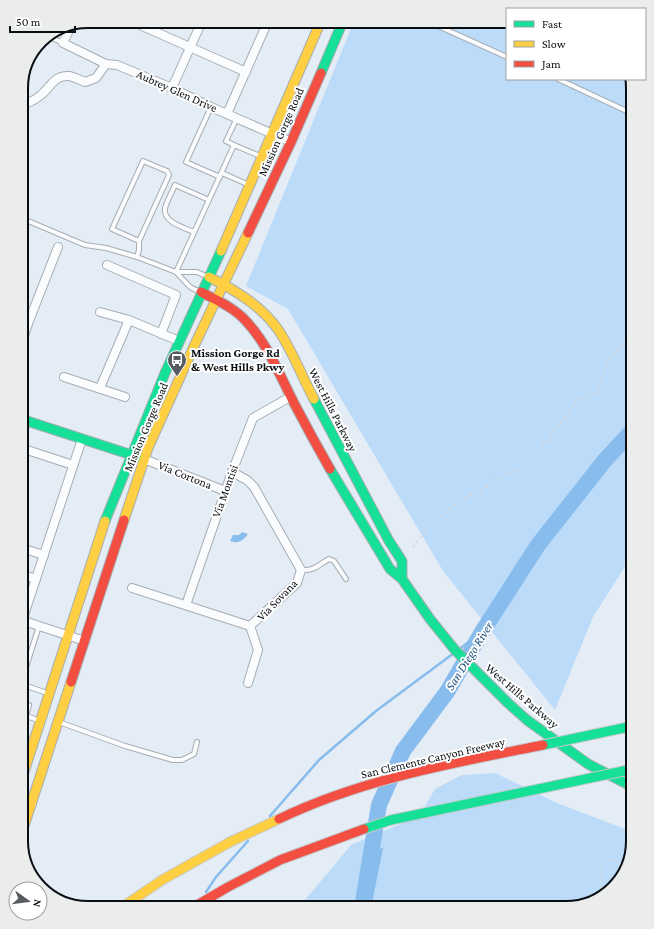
<svg xmlns="http://www.w3.org/2000/svg" width="654" height="929" font-family="'Crimson Pro',serif">
  <style>
    .green { fill: #bbdbf9 }
    .water { fill: #87bcec }
    .lines { fill: none; stroke-linecap: round; stroke-linejoin: round }
    .stream { stroke: #87bcec; stroke-width: 2.5 }
    .river { stroke: #87bcec; stroke-width: 16 }
    .lane-casing { stroke: #a6adb3; stroke-width: 6 }
    .street-casing { stroke: #a6adb3; stroke-width: 10 }
    .fast-casing { stroke: #a6adb3; stroke-width: 11 }
    .slow-casing { stroke: #a6adb3; stroke-width: 11 }
    .jam-casing { stroke: #a6adb3; stroke-width: 11 }
    .path { stroke: #d6d9dc; stroke-width: 1.5; stroke-dasharray: 3 3; stroke-linecap: butt }
    .lane { stroke: #fbfcfe; stroke-width: 4 }
    .street { stroke: #fbfcfe; stroke-width: 8 }
    .fast { stroke: #16e098; stroke-width: 9 }
    .slow { stroke: #ffcf43; stroke-width: 9 }
    .jam { stroke: #f24e42; stroke-width: 9 }
    .fast-bridge-casing { stroke: #c4c8cd; stroke-width: 11; stroke-linecap: butt }
    .slow-bridge-casing { stroke: #c4c8cd; stroke-width: 11; stroke-linecap: butt }
    .jam-bridge-casing { stroke: #c4c8cd; stroke-width: 11; stroke-linecap: butt }
    .fast-bridge { stroke: #16e098; stroke-width: 9 }
    .slow-bridge { stroke: #ffcf43; stroke-width: 9 }
    .jam-bridge { stroke: #f24e42; stroke-width: 9 }
    .labels { text-anchor: middle; dominant-baseline: central; stroke-width: 4; stroke-linejoin: round; paint-order: stroke }
    .street-label { font-size: 12px; fill: #090e13; stroke: #fff }
    .poi-label { font-size: 12px; font-weight: bold; fill: #090e13; stroke: #fff; text-anchor: start }
    .water-label { font-size: 13px; font-style: italic; fill: #22557f; stroke: #fff }
    .rim { fill: none; stroke: #090e13; stroke-width: 2 }
  </style>
  <rect width="100%" height="100%" fill="#e4edf6"/>
  <g class="green">
    <polygon points="354,21 507,21 507,79 631,79 633,88 633,554 593,617 555,710 443,571 288,309 246,286"/>
    <polygon points="495,773 557,803 633,832 633,841 624,875 600,899 566,908 294,908 304,901 351,845 419,816 435,789 462,775"/>
  </g>
  <g class="water">
    <path d="M242 532 248 534C243 541 238 544 230 541L233 535H239Z"/>
    <polygon points="383,848 371,908 357,908 361,882 368,852"/>
  </g>
  <g class="lines">
    <g class="stream">
      <polyline points="458,650 482,632"/>
      <polyline points="270,816 319,760 376,711 454,653"/>
      <polyline points="206,892 216,877 248,841"/>
    </g>
    <polyline class="river" points="362,908 379,805 403,751 447,692 482,632 538,545 605,460 633,430"/>
    <g class="lane-casing">
      <g id="lane">
        <polyline points="427,21 507,57"/>
        <polyline points="48,36 63,43"/>
        <polyline points="558,79 633,114"/>
        <polyline points="211,107 186,162 220,177"/>
        <polyline points="234,145 226,141 237,118"/>
        <polyline points="222,173 247,184"/>
        <polyline points="21,218 85,245 106,248 137,257 176,272 197,272 208,277"/>
        <path d="M194 232C185 228 162 222 165 208 167 201 172 192 175 185L209 200"/>
        <polyline points="137,257 139,250 139,241 169,175 167,171 143,161 112,229 139,241"/>
        <polyline points="176,272 234,145 260,156"/>
        <polyline points="176,272 190,287 200,292"/>
        <path d="M301 570C315 571 318 565 329 559L334 561 346 579"/>
        <polyline points="21,683 39,626"/>
        <polyline points="21,684 47,693"/>
        <polyline points="26,716 29,705"/>
        <polyline points="59,722 125,746 173,760 182,760 194,754 197,742"/>
        <polyline points="22,729 26,716 38,720"/>
      </g>
    </g>
    <g class="street-casing">
      <g id="street">
        <polyline points="131,21 246,72"/>
        <polyline points="70,28 63,43 106,64 117,65 172,88 211,107 291,142"/>
        <polyline points="172,88 202,21"/>
        <path d="M21 105C29 103 35 100 41 95 51 87 54 75 69 76 74 77 80 80 85 82L96 78 106 64"/>
        <polyline points="227,114 268,21"/>
        <polyline points="107,265 176,295 161,334"/>
        <polyline points="100,312 129,320 179,341"/>
        <polyline points="21,344 29,321 58,247"/>
        <polyline points="64,377 125,397"/>
        <polyline points="100,388 129,320"/>
        <polyline points="21,448 73,465"/>
        <polyline points="144,459 225,491"/>
        <polyline points="21,548 44,555"/>
        <polyline points="21,574 36,579"/>
        <polyline points="132,588 250,626 297,583 301,570 254,487 247,480 232,472"/>
        <polyline points="186,605 232,472 253,418 290,397"/>
        <polyline points="21,620 85,641"/>
        <polyline points="22,621 82,439"/>
        <polyline points="248,683 258,650 250,626"/>
        <polyline points="21,801 32,804"/>
      </g>
    </g>
    <g class="fast-casing">
      <g id="fast">
        <polyline points="321,73 343,21"/>
        <polyline points="314,399 389,541 402,561 402,579"/>
        <polyline points="21,419 138,457"/>
        <polyline points="330,469 390,569 402,579 430,619 455,650 508,703 527,720 588,764 633,787"/>
        <polyline points="105,521 165,373 221,251"/>
      </g>
    </g>
    <g class="slow-casing">
      <g id="slow">
        <polyline points="221,251 321,21"/>
        <path d="M209 277C235 290 262 306 279 331 293 352 302 377 314 399"/>
        <polyline points="124,520 148,448 195,344 248,233"/>
        <polyline points="21,781 105,521"/>
        <polyline points="21,835 71,682"/>
      </g>
    </g>
    <g class="jam-casing">
      <g id="jam">
        <polyline points="248,233 291,142 321,73"/>
        <path d="M201 292C216 300 233 307 245 320 268 344 280 376 295 405 306 426 318 448 330 469"/>
        <polyline points="71,682 124,520"/>
      </g>
    </g>
    <g class="path">
      <path d="M413 548 418 540 425 534 428 527 453 506 468 496 478 493 506 474 524 468 529 464 577 401C584 397 592 398 598 391L608 363 630 335 633 328"/>
      <path d="M597 900C604 885 601 879 603 864L607 860 616 861 624 868 625 872"/>
    </g>
    <use href="#lane" class="lane"/>
    <use href="#street" class="street"/>
    <use href="#fast" class="fast"/>
    <use href="#slow" class="slow"/>
    <use href="#jam" class="jam"/>
    <g class="fast-bridge-casing">
      <g id="fast-bridge">
        <polyline points="543,745 633,726"/>
        <polyline points="364,829 391,820 633,769"/>
      </g>
    </g>
    <g class="slow-bridge-casing">
      <polyline id="slow-bridge" points="121,908 162,880 230,842 279,819"/>
    </g>
    <g class="jam-bridge-casing">
      <g id="jam-bridge">
        <path d="M279 819C362 779 454 763 543 745"/>
        <polyline points="192,908 228,887 280,860 364,829"/>
      </g>
    </g>
    <use href="#fast-bridge" class="fast-bridge"/>
    <use href="#slow-bridge" class="slow-bridge"/>
    <use href="#jam-bridge" class="jam-bridge"/>
  </g>
  <defs>
    <g id="bus-pin" transform="scale(1)"><path d="M0 17L-7.5 6A9.5 9.5 0 1 1 7.5 6Z" fill="#565c62" stroke="#fff"/><path d="M-5-6H5V4H4V6H2V4H-2V6H-4V4H-5ZM-3.5-4V0h7V-4ZM-3.5 1.2v1.5H-2V1.2ZM2 1.2v1.5H3.5V1.2Z" fill="#fff"/></g>
  </defs>
  <g fill-rule="evenodd">
    <use href="#bus-pin" x="177" y="360"/>
  </g>
  <g class="labels">
    <g class="street-label">
      <text transform="translate(177 91) rotate(24)">Aubrey Glen Drive</text>
      <text transform="translate(281 132) rotate(-66)">Mission Gorge Road</text>
      <text transform="translate(333 410) rotate(63)">West Hills Parkway</text>
      <text transform="translate(146 427) rotate(-67)">Mission Gorge Road</text>
      <text transform="translate(185 475) rotate(22)">Via Cortona</text>
      <text transform="translate(225 491) rotate(-70)">Via Montisi</text>
      <text transform="translate(277 600) rotate(-46)">Via Sovana</text>
      <text transform="translate(522 696) rotate(41)">West Hills Parkway</text>
      <text transform="translate(433 758) rotate(-13)">San Clemente Canyon Freeway</text>
    </g>
    <g class="poi-label">
      <text x="191" y="353">Mission Gorge Rd<tspan x="191" dy="14">&amp; West Hills Pkwy</tspan></text>
    </g>
    <g class="water-label">
      <text transform="translate(469 656) rotate(-58)">San Diego River</text>
    </g>
  </g>
  <path d="M0 0H654V929H0ZM88 28H566A60 60 0 0 1 626 88V841A60 60 0 0 1 566 901H88A60 60 0 0 1 28 841V88A60 60 0 0 1 88 28Z" fill="#ebecec" fill-rule="evenodd"/>
  <path class="rim" d="M88 28H566A60 60 0 0 1 626 88V841A60 60 0 0 1 566 901H88A60 60 0 0 1 28 841V88A60 60 0 0 1 88 28Z"/>
  <rect x="506" y="8" width="140" height="72" fill="#ffffff" stroke="#9d9fa1"/>
  <rect x="514" y="21" width="20" height="6" fill="#16e098" stroke="#9d9fa1"/>
  <text x="542" y="28" font-size="12" fill="#090e13">Fast</text>
  <rect x="514" y="41" width="20" height="6" fill="#ffcf43" stroke="#9d9fa1"/>
  <text x="542" y="48" font-size="12" fill="#090e13">Slow</text>
  <rect x="514" y="61" width="20" height="6" fill="#f24e42" stroke="#9d9fa1"/>
  <text x="542" y="68" font-size="12" fill="#090e13">Jam</text>
  <g transform="translate(28 901) rotate(104)"><circle r="19" fill="#ffffff" stroke="#9d9fa1"/>
  <path d="M0-3L7 15L0 10L-7 15Z" fill="#565c62"/>
  <text y="-6" font-size="11" font-weight="bold" text-anchor="middle" fill="#090e13">N</text>
  </g>
  <path d="M10 26v6h65v-6" fill="none" stroke="#090e13" stroke-width="2"/>
  <text x="16" y="26" font-size="12" fill="#090e13" stroke="#ffffff" stroke-width="3" paint-order="stroke">50 m</text>
</svg>
